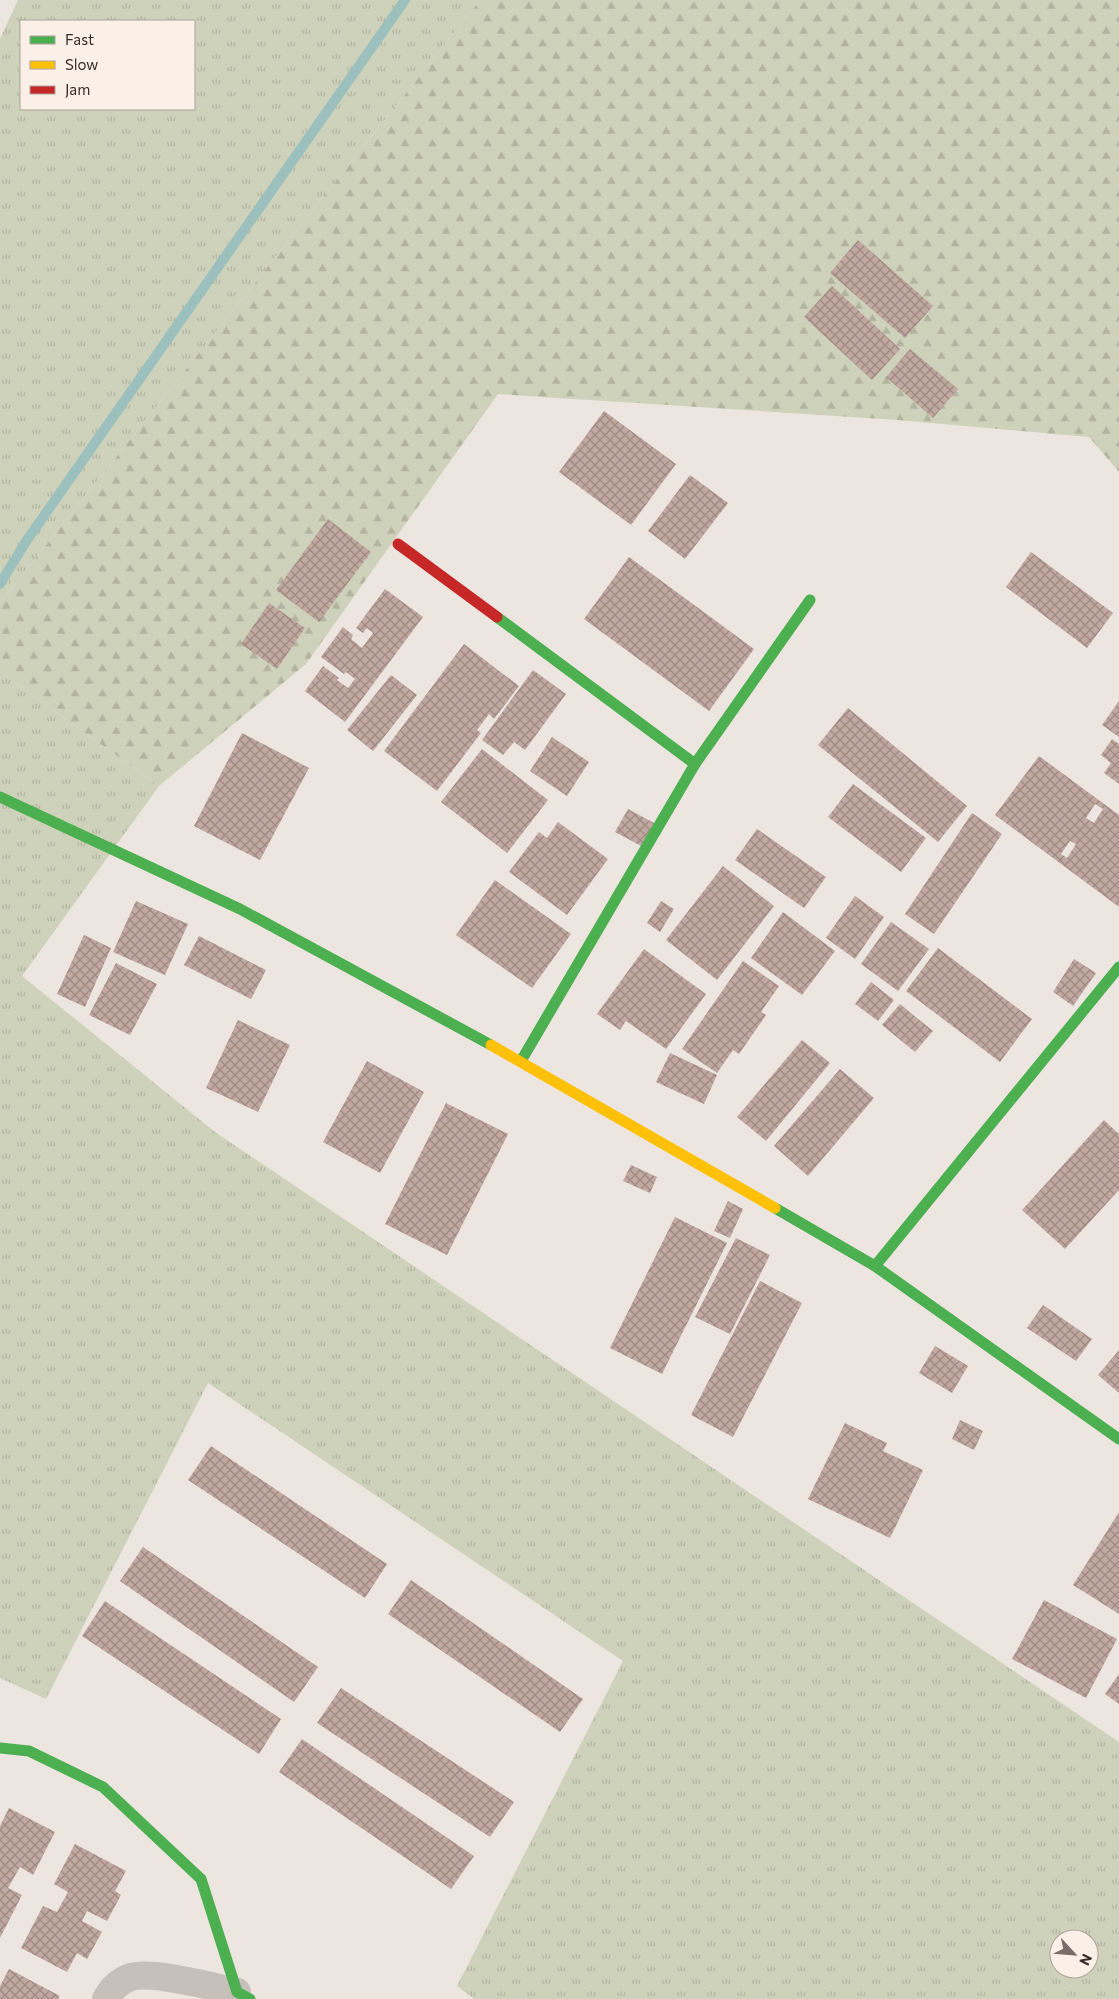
<svg xmlns="http://www.w3.org/2000/svg" width="1119" height="1999" font-family="Commissioner,sans-serif">
  <style>
    .grass { fill: url(#grass-tufts); fill-rule: evenodd }
    .forest { fill: url(#forest-firs) }
    .lines { fill: none; stroke-linecap: round; stroke-linejoin: round }
    .stream { stroke: #9cc0be; stroke-width: 10 }
    .building { fill: url(#building-cross-hatch); fill-rule: evenodd }
    .street { stroke: #c6bfba; stroke-width: 28 }
    .fast { stroke: #4caf50; stroke-width: 11 }
    .slow { stroke: #ffc107; stroke-width: 11 }
    .jam { stroke: #c62828; stroke-width: 11 }
  </style>
  <defs>
    <pattern id="grass-tufts" width="24" height="20" patternUnits="userSpaceOnUse" patternTransform="scale(1.25)"><rect width="24" height="20" fill="#cfd2ba"/><path d="M3 7l-1-3M5 7V3M7 7l1-3M15 17l-1-3M17 17v-4M19 17l1-3" fill="none" stroke="#b2b4a0"/></pattern>
    <pattern id="forest-firs" width="22" height="20" patternUnits="userSpaceOnUse" patternTransform="scale(1.25)"><rect width="22" height="20" fill="#cfd2ba"/><path d="M5 1l3.5 6h-7zM16 11l3.5 6h-7z" fill="#b2b4a0"/></pattern>
    <pattern id="building-cross-hatch" width="8" height="8" patternUnits="userSpaceOnUse" patternTransform="scale(1.25)"><rect width="8" height="8" fill="#c1a8a1"/><path d="M0 0l8 8M0 8l8-8" fill="none" stroke="#9e8983"/></pattern>
  </defs>
  <rect width="100%" height="100%" fill="#ede6e0"/>
  <g class="grass">
    <path d="M18 0H480L0 603V39ZM21 21H194V109H21Z"/>
    <path d="M0 672 159 786 22 976 215 1132 1119 1742V1999H474L457 1986 623 1661 208 1383 46 1699 0 1678ZM1059 1939H1089V1969H1059Z"/>
  </g>
  <polygon class="forest" points="480,0 1119,0 1119,472 1089,437 898,420 498,394 306,664 159,786 0,672 0,603"/>
  <g class="lines">
    <polyline class="stream" points="0,584 27,540 405,0"/>
  </g>
  <g class="building">
    <polygon points="858,240 933,306 905,338 830,273"/>
    <polygon points="832,286 900,349 872,380 804,317"/>
    <polygon points="910,349 958,389 933,418 886,377"/>
    <polygon points="604,411 676,464 631,525 559,472"/>
    <polygon points="690,475 728,503 685,559 648,531"/>
    <polygon points="328,519 371,552 319,622 276,590"/>
    <polygon points="1031,552 1113,613 1087,648 1006,587"/>
    <polygon points="629,557 754,649 709,711 584,619"/>
    <polygon points="385,589 423,617 345,722 305,691 323,666 339,678 337,680 348,688 355,679 346,672 344,674 321,657 343,627 353,635 351,639 362,648 373,633 367,628 363,633 356,628"/>
    <polygon points="269,603 305,628 277,669 241,644"/>
    <polygon points="464,644 519,686 494,719 489,714 477,730 481,733 437,791 384,751"/>
    <polygon points="533,670 566,694 525,750 514,742 503,755 482,740"/>
    <polygon points="391,675 417,695 373,751 347,730"/>
    <polygon points="1119,701 1119,737 1102,725"/>
    <polygon points="848,708 967,806 938,842 818,745"/>
    <polygon points="242,733 309,768 260,860 194,826"/>
    <polygon points="552,737 589,762 567,796 530,771"/>
    <polygon points="1112,739 1119,744 1119,784 1104,773 1111,763 1101,755"/>
    <polygon points="482,749 548,800 507,853 441,802"/>
    <path d="M1039 756 1119 815V907L995 815ZM1095 804 1103 809 1094 823 1086 818ZM1070 841 1076 844 1067 858 1061 854Z"/>
    <polygon points="853,784 926,838 901,872 828,817"/>
    <polygon points="628,809 656,824 643,847 615,832"/>
    <polygon points="972,813 1002,834 934,934 905,914"/>
    <polygon points="558,822 608,859 567,915 509,872 539,832 547,838"/>
    <polygon points="757,829 826,877 804,908 735,860"/>
    <polygon points="723,866 774,906 717,980 666,940"/>
    <polygon points="495,880 571,934 532,988 456,935"/>
    <polygon points="855,896 884,917 855,959 826,938"/>
    <polygon points="136,901 188,924 165,975 113,952"/>
    <polygon points="661,901 674,909 660,932 647,923"/>
    <polygon points="783,912 835,951 802,995 751,958"/>
    <polygon points="891,922 929,949 898,991 861,964"/>
    <polygon points="84,935 111,948 85,1007 57,994"/>
    <polygon points="199,936 266,970 251,999 184,965"/>
    <polygon points="938,948 1032,1019 1000,1062 906,991"/>
    <polygon points="644,949 706,994 666,1049 626,1021 620,1030 597,1014"/>
    <polygon points="1074,959 1096,973 1073,1006 1053,992"/>
    <polygon points="743,961 779,986 761,1012 766,1015 739,1054 733,1050 717,1073 682,1049"/>
    <polygon points="116,963 157,984 130,1035 89,1015"/>
    <polygon points="871,982 894,1000 878,1021 855,1004"/>
    <polygon points="900,1004 933,1031 915,1052 882,1025"/>
    <polygon points="238,1020 290,1045 258,1112 206,1088"/>
    <polygon points="802,1040 830,1063 766,1141 737,1117"/>
    <polygon points="670,1053 717,1075 704,1104 656,1082"/>
    <polygon points="367,1061 424,1092 380,1173 323,1142"/>
    <polygon points="840,1069 874,1098 808,1176 774,1146"/>
    <polygon points="446,1103 508,1134 447,1255 385,1224"/>
    <polygon points="1104,1120 1119,1134 1119,1190 1065,1249 1022,1210"/>
    <polygon points="631,1165 657,1177 650,1193 623,1181"/>
    <polygon points="728,1201 743,1209 730,1238 714,1231"/>
    <polygon points="675,1217 727,1243 662,1374 610,1348"/>
    <polygon points="736,1238 770,1255 730,1334 695,1317"/>
    <polygon points="760,1281 802,1303 733,1437 691,1415"/>
    <polygon points="1043,1305 1092,1339 1076,1361 1027,1328"/>
    <polygon points="935,1346 968,1366 952,1393 919,1373"/>
    <polygon points="1119,1350 1119,1393 1098,1375"/>
    <polygon points="960,1420 983,1431 974,1450 952,1439"/>
    <polygon points="845,1423 887,1443 883,1451 923,1470 890,1538 808,1499"/>
    <polygon points="211,1446 387,1564 365,1598 188,1480"/>
    <polygon points="1119,1512 1119,1614 1073,1585"/>
    <polygon points="143,1547 318,1667 294,1702 120,1581"/>
    <polygon points="411,1580 583,1699 560,1732 388,1614"/>
    <polygon points="1044,1600 1117,1639 1086,1698 1012,1659"/>
    <polygon points="105,1601 281,1719 259,1754 82,1636"/>
    <polygon points="1119,1674 1119,1704 1105,1694"/>
    <polygon points="341,1688 514,1802 490,1837 317,1723"/>
    <polygon points="302,1739 474,1856 451,1889 279,1772"/>
    <polygon points="9,1808 55,1832 33,1875 20,1867 8,1888 22,1895 0,1938 0,1826"/>
    <polygon points="75,1844 126,1871 115,1891 121,1895 107,1921 87,1911 82,1921 102,1932 87,1959 77,1953 67,1972 21,1948 43,1906 57,1912 68,1892 54,1884"/>
    <polygon points="9,1969 60,1996 58,1999 0,1999 0,1986"/>
  </g>
  <g class="lines">
    <path class="street" d="M106 1999C112 1989 117 1983 128 1978 149 1969 212 1987 237 1992"/>
    <g class="fast">
      <polyline points="497,617 695,764"/>
      <polyline points="0,797 240,909 491,1045"/>
      <polyline points="521,1061 695,764 810,600"/>
      <polyline points="775,1208 875,1266 1119,1439"/>
      <polyline points="875,1266 1119,967"/>
      <polyline points="0,1748 29,1751 103,1787 201,1879 237,1992 250,1999"/>
    </g>
    <polyline class="slow" points="491,1045 775,1208"/>
    <polyline class="jam" points="398,544 497,617"/>
  </g>
  <rect x="20" y="20" width="175" height="90" fill="#faf0e8" stroke="#aca19b"/>
  <rect x="30" y="36" width="25" height="8" fill="#4caf50" stroke="#aca19b"/>
  <text x="65" y="45" font-size="15" fill="#372b28">Fast</text>
  <rect x="30" y="61" width="25" height="8" fill="#ffc107" stroke="#aca19b"/>
  <text x="65" y="70" font-size="15" fill="#372b28">Slow</text>
  <rect x="30" y="86" width="25" height="8" fill="#c62828" stroke="#aca19b"/>
  <text x="65" y="95" font-size="15" fill="#372b28">Jam</text>
  <g transform="translate(1074 1954) rotate(116)"><circle r="24" fill="#faf0e8" stroke="#aca19b"/>
  <path d="M0-4L9 19L0 12L-9 19Z" fill="#776c68"/>
  <text y="-8" font-size="14" font-weight="bold" text-anchor="middle" fill="#372b28">N</text>
  </g>
</svg>
